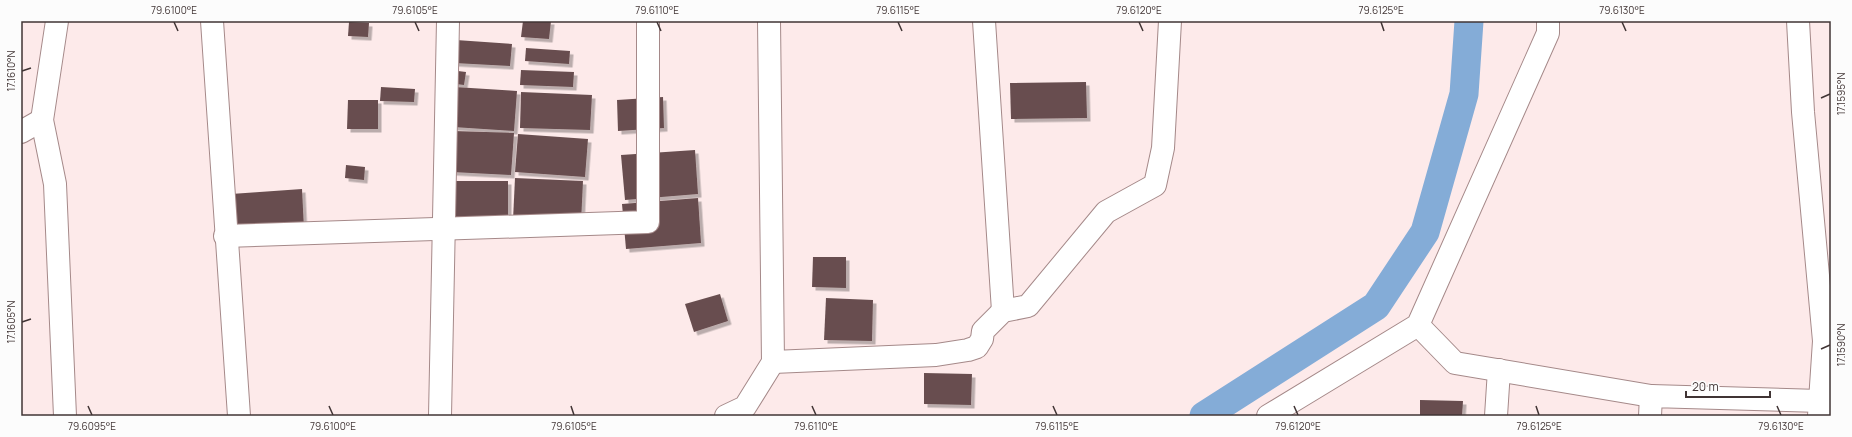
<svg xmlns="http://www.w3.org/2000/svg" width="1852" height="437" font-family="Manrope,sans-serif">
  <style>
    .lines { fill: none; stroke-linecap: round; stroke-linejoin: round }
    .canal { stroke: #84acd7; stroke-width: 29 }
    .building { fill: #684e4f; filter: url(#shadow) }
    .minor-casing { stroke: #a58989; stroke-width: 24 }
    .minor { stroke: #fff; stroke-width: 22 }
    .ticks { fill: none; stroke: #403434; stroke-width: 1.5 }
    .neatline { fill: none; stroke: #403434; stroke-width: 1.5 }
    .ticks-label { font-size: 10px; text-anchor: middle; fill: #403434 }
  </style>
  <defs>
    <filter id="shadow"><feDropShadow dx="3.5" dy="3.5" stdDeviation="0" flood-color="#0004"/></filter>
  </defs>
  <rect width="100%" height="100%" fill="#fdeaea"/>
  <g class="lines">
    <polyline class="canal" points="1204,416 1376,306 1425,232 1464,94 1469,21"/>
  </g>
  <g class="building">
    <polygon points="523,21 551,21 549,39 521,37"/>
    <polygon points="349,22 369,23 368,37 348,36"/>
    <polygon points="456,40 512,44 510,66 454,63"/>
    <polygon points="526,48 570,51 569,64 525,61"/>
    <polygon points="450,70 466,72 464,85 448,83"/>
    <polygon points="521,70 574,72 573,87 520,85"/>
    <polygon points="1086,82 1087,118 1011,119 1010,83"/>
    <polygon points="381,87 415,89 414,102 380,101"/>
    <polygon points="455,87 517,91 514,131 453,127"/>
    <polygon points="521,92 592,95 590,130 520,128"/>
    <polygon points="663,97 664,128 618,131 617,100"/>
    <polygon points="348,100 378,100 378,129 347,129"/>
    <polygon points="454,131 514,133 511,175 452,172"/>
    <polygon points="518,134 588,139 585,177 515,172"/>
    <polygon points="695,150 698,194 625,200 621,155"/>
    <polygon points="346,165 365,167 364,180 345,178"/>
    <polygon points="515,178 583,181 581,223 513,220"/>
    <rect x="451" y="181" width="57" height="39"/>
    <polygon points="302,189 304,229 234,233 231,194"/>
    <polygon points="698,198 701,243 626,249 622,204"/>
    <polygon points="813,257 846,257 846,288 812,287"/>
    <polygon points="720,294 728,321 694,332 685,304"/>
    <polygon points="826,298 873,300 872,341 824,340"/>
    <polygon points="924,373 972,374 971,405 924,404"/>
    <polygon points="1420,400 1463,401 1462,416 1420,416"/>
  </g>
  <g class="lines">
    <g class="minor-casing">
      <g id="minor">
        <polyline points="57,21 42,120 55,184 65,416"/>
        <polyline points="212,21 239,416"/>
        <polyline points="984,21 1003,311"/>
        <polyline points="1798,21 1803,112 1824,341 1819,416"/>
        <polyline points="21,132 42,120"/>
        <polyline points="225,236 648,222 648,21"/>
        <polyline points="1418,325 1455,363 1651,396"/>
        <polyline points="773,362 936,355 968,350 977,347 982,339 983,331 1003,311 1028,306 1106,212 1155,185 1163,148 1170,21"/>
        <polyline points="440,416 448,21"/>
        <polyline points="726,416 745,407 773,362 769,21"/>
        <polyline points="1268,416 1418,325 1548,33 1548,21"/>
        <polyline points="1496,416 1499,370"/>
        <polyline points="1650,416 1651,396 1820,401"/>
      </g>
    </g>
    <use href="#minor" class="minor"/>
  </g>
  <path class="ticks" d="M174 22 178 31M415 22 419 31M657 22 661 31M898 22 902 31M1139 22 1143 31M1381 22 1384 31M1622 22 1626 31M22 71 31 68M1821 98 1830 94M22 322 31 319M1821 349 1830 345M88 406 92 415M329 406 333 415M571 406 574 415M812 406 816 415M1053 406 1057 415M1294 406 1298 415M1536 406 1539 415M1777 406 1781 415"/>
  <rect width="1852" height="437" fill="none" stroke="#fcfcfc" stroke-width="44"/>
  <path d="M1686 391v6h84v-6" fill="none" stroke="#403434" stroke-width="2"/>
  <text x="1692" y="391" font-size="12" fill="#403434" stroke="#fcfcfc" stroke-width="3" paint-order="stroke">20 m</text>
  <rect x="22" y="22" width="1808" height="393" class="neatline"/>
  <g class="ticks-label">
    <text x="174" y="14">79.6100°E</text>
    <text x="415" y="14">79.6105°E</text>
    <text x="657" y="14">79.6110°E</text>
    <text x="898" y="14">79.6115°E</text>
    <text x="1139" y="14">79.6120°E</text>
    <text x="1381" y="14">79.6125°E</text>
    <text x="1622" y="14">79.6130°E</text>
    <text transform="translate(11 71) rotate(-90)" y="4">17.1610°N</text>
    <text transform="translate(1841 94) rotate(-90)" y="4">17.1595°N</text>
    <text transform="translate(11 322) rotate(-90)" y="4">17.1605°N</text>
    <text transform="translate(1841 345) rotate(-90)" y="4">17.1590°N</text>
    <text x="92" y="430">79.6095°E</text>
    <text x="333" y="430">79.6100°E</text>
    <text x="574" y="430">79.6105°E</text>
    <text x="816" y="430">79.6110°E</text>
    <text x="1057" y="430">79.6115°E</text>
    <text x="1298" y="430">79.6120°E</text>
    <text x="1539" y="430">79.6125°E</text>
    <text x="1781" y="430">79.6130°E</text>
  </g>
</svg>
